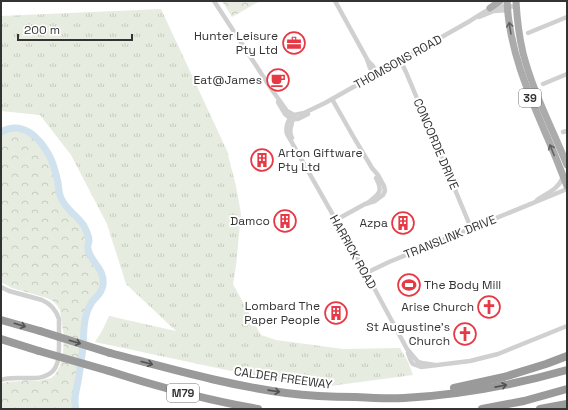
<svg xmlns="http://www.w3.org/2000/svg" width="568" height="410" font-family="'Space Grotesk',sans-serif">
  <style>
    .grass { fill: url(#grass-tufts) }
    .forest { fill: url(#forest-crowns) }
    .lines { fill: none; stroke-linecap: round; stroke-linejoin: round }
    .river { stroke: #cfe2ee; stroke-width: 7 }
    .minor { stroke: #d0d0d0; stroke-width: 4.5 }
    .primary { stroke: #ababab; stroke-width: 7 }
    .motorway { stroke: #9a9a9a; stroke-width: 8 }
    .motorway-bridge { stroke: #9a9a9a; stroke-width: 8 }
    .oneway { stroke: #636363 }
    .oneway2 { stroke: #525252 }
    .labels { text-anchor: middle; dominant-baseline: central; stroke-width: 4; stroke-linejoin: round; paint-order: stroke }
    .shield { fill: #fff; stroke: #707070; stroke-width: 1 }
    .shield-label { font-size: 11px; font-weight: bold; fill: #333 }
    .poi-label { font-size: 12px; fill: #333; stroke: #fff; text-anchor: end }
    .street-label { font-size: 12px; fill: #333; stroke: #fff }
  </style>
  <defs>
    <pattern id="grass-tufts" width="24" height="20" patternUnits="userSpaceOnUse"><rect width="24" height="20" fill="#e6ecdf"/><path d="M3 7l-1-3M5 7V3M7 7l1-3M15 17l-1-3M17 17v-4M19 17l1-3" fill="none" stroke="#c6cbc0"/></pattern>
    <pattern id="forest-crowns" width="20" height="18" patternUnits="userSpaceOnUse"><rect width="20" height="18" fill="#e6ecdf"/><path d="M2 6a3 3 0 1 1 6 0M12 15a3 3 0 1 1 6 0" fill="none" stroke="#c6cbc0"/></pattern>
  </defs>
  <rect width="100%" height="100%" fill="#fff"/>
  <polygon class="grass" points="161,9 229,155 228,155 236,186 241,214 236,266 233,284 261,335 276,340 343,349 400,348 408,362 413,375 330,386 278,381 95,342 102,331 109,316 176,331 126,284 107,224 71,155 40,115 1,111 1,16"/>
  <g class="forest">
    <polygon points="222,1 260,1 232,17"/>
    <path d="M20 127C41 136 53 158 58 179 59 185 58 192 60 197 65 210 78 216 85 228 87 231 89 236 89 239 89 242 87 245 88 248 89 261 105 267 103 284 101 295 97 295 92 302 89 306 87 311 86 316 83 325 83 339 83 349 82 360 80 371 78 382 76 391 73 400 76 409H1V384L6 382 22 381 26 380 38 381 51 378 55 375 60 366 63 353 64 337 60 310 57 305 53 301 47 298 12 288 1 282V132L7 128Z"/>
  </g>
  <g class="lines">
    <path class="river" d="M1 132C22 120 39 137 49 155 53 162 55 170 57 178 59 184 58 192 61 198 66 210 77 215 84 226 86 230 89 236 89 240 89 243 87 246 88 249 90 262 105 268 103 285 101 295 97 295 92 302 89 307 87 311 86 316 83 325 84 337 83 346 82 358 80 370 78 382 76 392 73 400 76 409"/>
    <g class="minor">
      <path d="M214 1 272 90 287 111 294 115 304 113 325 103 470 21C488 9 494 4 516 7"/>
      <polyline points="335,1 367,59 370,68 374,75"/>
      <polyline points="479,17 494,11 509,10"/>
      <polyline points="528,33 567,17"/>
      <polyline points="400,60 406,72 471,228"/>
      <polyline points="368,61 373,66 377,73"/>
      <polyline points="543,84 567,74"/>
      <polyline points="332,99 353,136 372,168 378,175 384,186 385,191 383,195 375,201 365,204 336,220"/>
      <polyline points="278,102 285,114 291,119 298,119 308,114"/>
      <path d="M293 115C288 120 285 126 287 134L366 273 407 349 418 362 422 363 435 365"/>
      <polyline points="563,132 567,131"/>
      <path d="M292 138C288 130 292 126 293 118"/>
      <path d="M537 200C548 192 557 191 563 177"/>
      <path d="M368 203C378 194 384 193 376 178"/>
      <polyline points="366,273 389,262 567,189"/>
      <path d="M1 287 9 291 42 300C51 304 56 310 59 319 59 326 59 334 59 341 59 355 60 371 45 376 39 379 32 378 26 378 18 378 8 377 1 380"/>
      <polyline points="408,353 411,361 413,364 421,367 470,361 498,354 567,326"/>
    </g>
    <g class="primary">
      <path d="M507 1C509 48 527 90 545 132 553 150 560 168 567 186"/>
      <path d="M516 1C517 19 519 36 523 53 533 92 552 128 567 165"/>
      <polyline points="490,8 500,1"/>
    </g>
    <g class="motorway">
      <polyline points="1,320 40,331"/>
      <polyline points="1,339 39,351"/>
      <path d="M110 353C168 368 226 385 286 393 309 396 332 397 355 397 371 398 388 399 404 398 459 395 514 385 567 370"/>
      <path d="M109 371C158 387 207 400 258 409"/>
      <polyline points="454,388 504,377 546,364 567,356"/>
      <polyline points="482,409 524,401 567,389"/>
      <polyline points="540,409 567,404"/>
    </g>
    <g class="motorway-bridge">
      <polyline points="40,331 110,353"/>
      <polyline points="39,351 109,371"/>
    </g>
  </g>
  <defs><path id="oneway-shaft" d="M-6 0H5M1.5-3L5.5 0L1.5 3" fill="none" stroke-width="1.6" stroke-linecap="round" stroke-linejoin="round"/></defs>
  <g class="oneway">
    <use href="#oneway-shaft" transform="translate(510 28) rotate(-99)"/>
    <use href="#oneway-shaft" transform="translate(552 150) rotate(-112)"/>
  </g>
  <g class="oneway2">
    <use href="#oneway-shaft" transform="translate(20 325) rotate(17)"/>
    <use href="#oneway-shaft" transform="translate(75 342) rotate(17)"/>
    <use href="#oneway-shaft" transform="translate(147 363) rotate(15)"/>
    <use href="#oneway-shaft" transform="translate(501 386) rotate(-11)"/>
    <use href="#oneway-shaft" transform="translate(274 391) rotate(8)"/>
  </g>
  <defs>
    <g id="office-ring" transform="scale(1.15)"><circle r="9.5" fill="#fff" stroke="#e63946" stroke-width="1.5"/><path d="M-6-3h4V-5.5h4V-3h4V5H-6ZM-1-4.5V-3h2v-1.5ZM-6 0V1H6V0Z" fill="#e63946"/></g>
    <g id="cafe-ring" transform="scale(1.15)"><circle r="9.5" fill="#fff" stroke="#e63946" stroke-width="1.5"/><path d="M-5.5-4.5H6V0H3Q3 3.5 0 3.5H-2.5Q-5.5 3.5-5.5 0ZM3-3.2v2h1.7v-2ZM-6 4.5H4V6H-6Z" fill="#e63946"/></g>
    <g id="building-ring" transform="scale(1.15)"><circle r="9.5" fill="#fff" stroke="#e63946" stroke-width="1.5"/><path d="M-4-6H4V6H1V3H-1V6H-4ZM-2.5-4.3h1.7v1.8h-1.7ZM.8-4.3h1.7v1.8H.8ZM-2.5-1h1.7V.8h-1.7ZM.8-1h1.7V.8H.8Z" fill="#e63946"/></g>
    <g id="stadium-ring" transform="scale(1.15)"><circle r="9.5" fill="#fff" stroke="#e63946" stroke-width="1.5"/><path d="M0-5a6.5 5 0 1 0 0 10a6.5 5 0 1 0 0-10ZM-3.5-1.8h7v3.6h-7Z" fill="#e63946"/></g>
    <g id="church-ring" transform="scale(1.15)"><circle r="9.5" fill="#fff" stroke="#e63946" stroke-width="1.5"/><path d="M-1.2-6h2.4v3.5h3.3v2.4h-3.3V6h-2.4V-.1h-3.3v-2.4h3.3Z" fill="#e63946"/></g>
  </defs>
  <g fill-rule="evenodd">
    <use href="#office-ring" x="294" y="43"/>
    <use href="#cafe-ring" x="278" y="80"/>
    <use href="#building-ring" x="262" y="160"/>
    <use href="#building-ring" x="285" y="221"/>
    <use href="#building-ring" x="403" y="223"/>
    <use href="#stadium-ring" x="409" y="285"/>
    <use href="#church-ring" x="489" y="307"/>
    <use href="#building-ring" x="336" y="313"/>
    <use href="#church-ring" x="465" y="334"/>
  </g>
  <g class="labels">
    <g class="shield">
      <rect x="519" y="89" width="22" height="18" rx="3"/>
      <rect x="167" y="384" width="32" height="18" rx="3"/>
    </g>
    <g class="shield-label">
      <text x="530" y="98">39</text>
      <text x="183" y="393">M79</text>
    </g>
    <g class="poi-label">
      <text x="278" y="36">Hunter Leisure<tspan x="278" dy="14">Pty Ltd</tspan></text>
      <text x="262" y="80">Eat@James</text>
      <text x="278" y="153" text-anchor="start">Arton Giftware<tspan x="278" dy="14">Pty Ltd</tspan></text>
      <text x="270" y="221">Damco</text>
      <text x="388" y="223">Azpa</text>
      <text x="424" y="285" text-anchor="start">The Body Mill</text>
      <text x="320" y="306">Lombard The<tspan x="320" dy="14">Paper People</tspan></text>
      <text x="474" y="307">Arise Church</text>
      <text x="450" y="327">St Augustine's<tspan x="450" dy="14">Church</tspan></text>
    </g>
    <g class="street-label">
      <text transform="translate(398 62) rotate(-29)">THOMSONS ROAD</text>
      <text transform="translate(436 144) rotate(67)">CONCORDE DRIVE</text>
      <text transform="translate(450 237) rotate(-22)">TRANSLINK DRIVE</text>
      <text transform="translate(353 252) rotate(61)">HARRICK ROAD</text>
      <text transform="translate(283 378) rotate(8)">CALDER FREEWAY</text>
    </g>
  </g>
  <rect width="568" height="410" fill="none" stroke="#333333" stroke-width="4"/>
  <path d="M18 34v6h114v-6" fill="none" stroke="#333333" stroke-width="2"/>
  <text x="24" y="34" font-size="12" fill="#333333" stroke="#ffffff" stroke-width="3" paint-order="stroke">200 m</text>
</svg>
